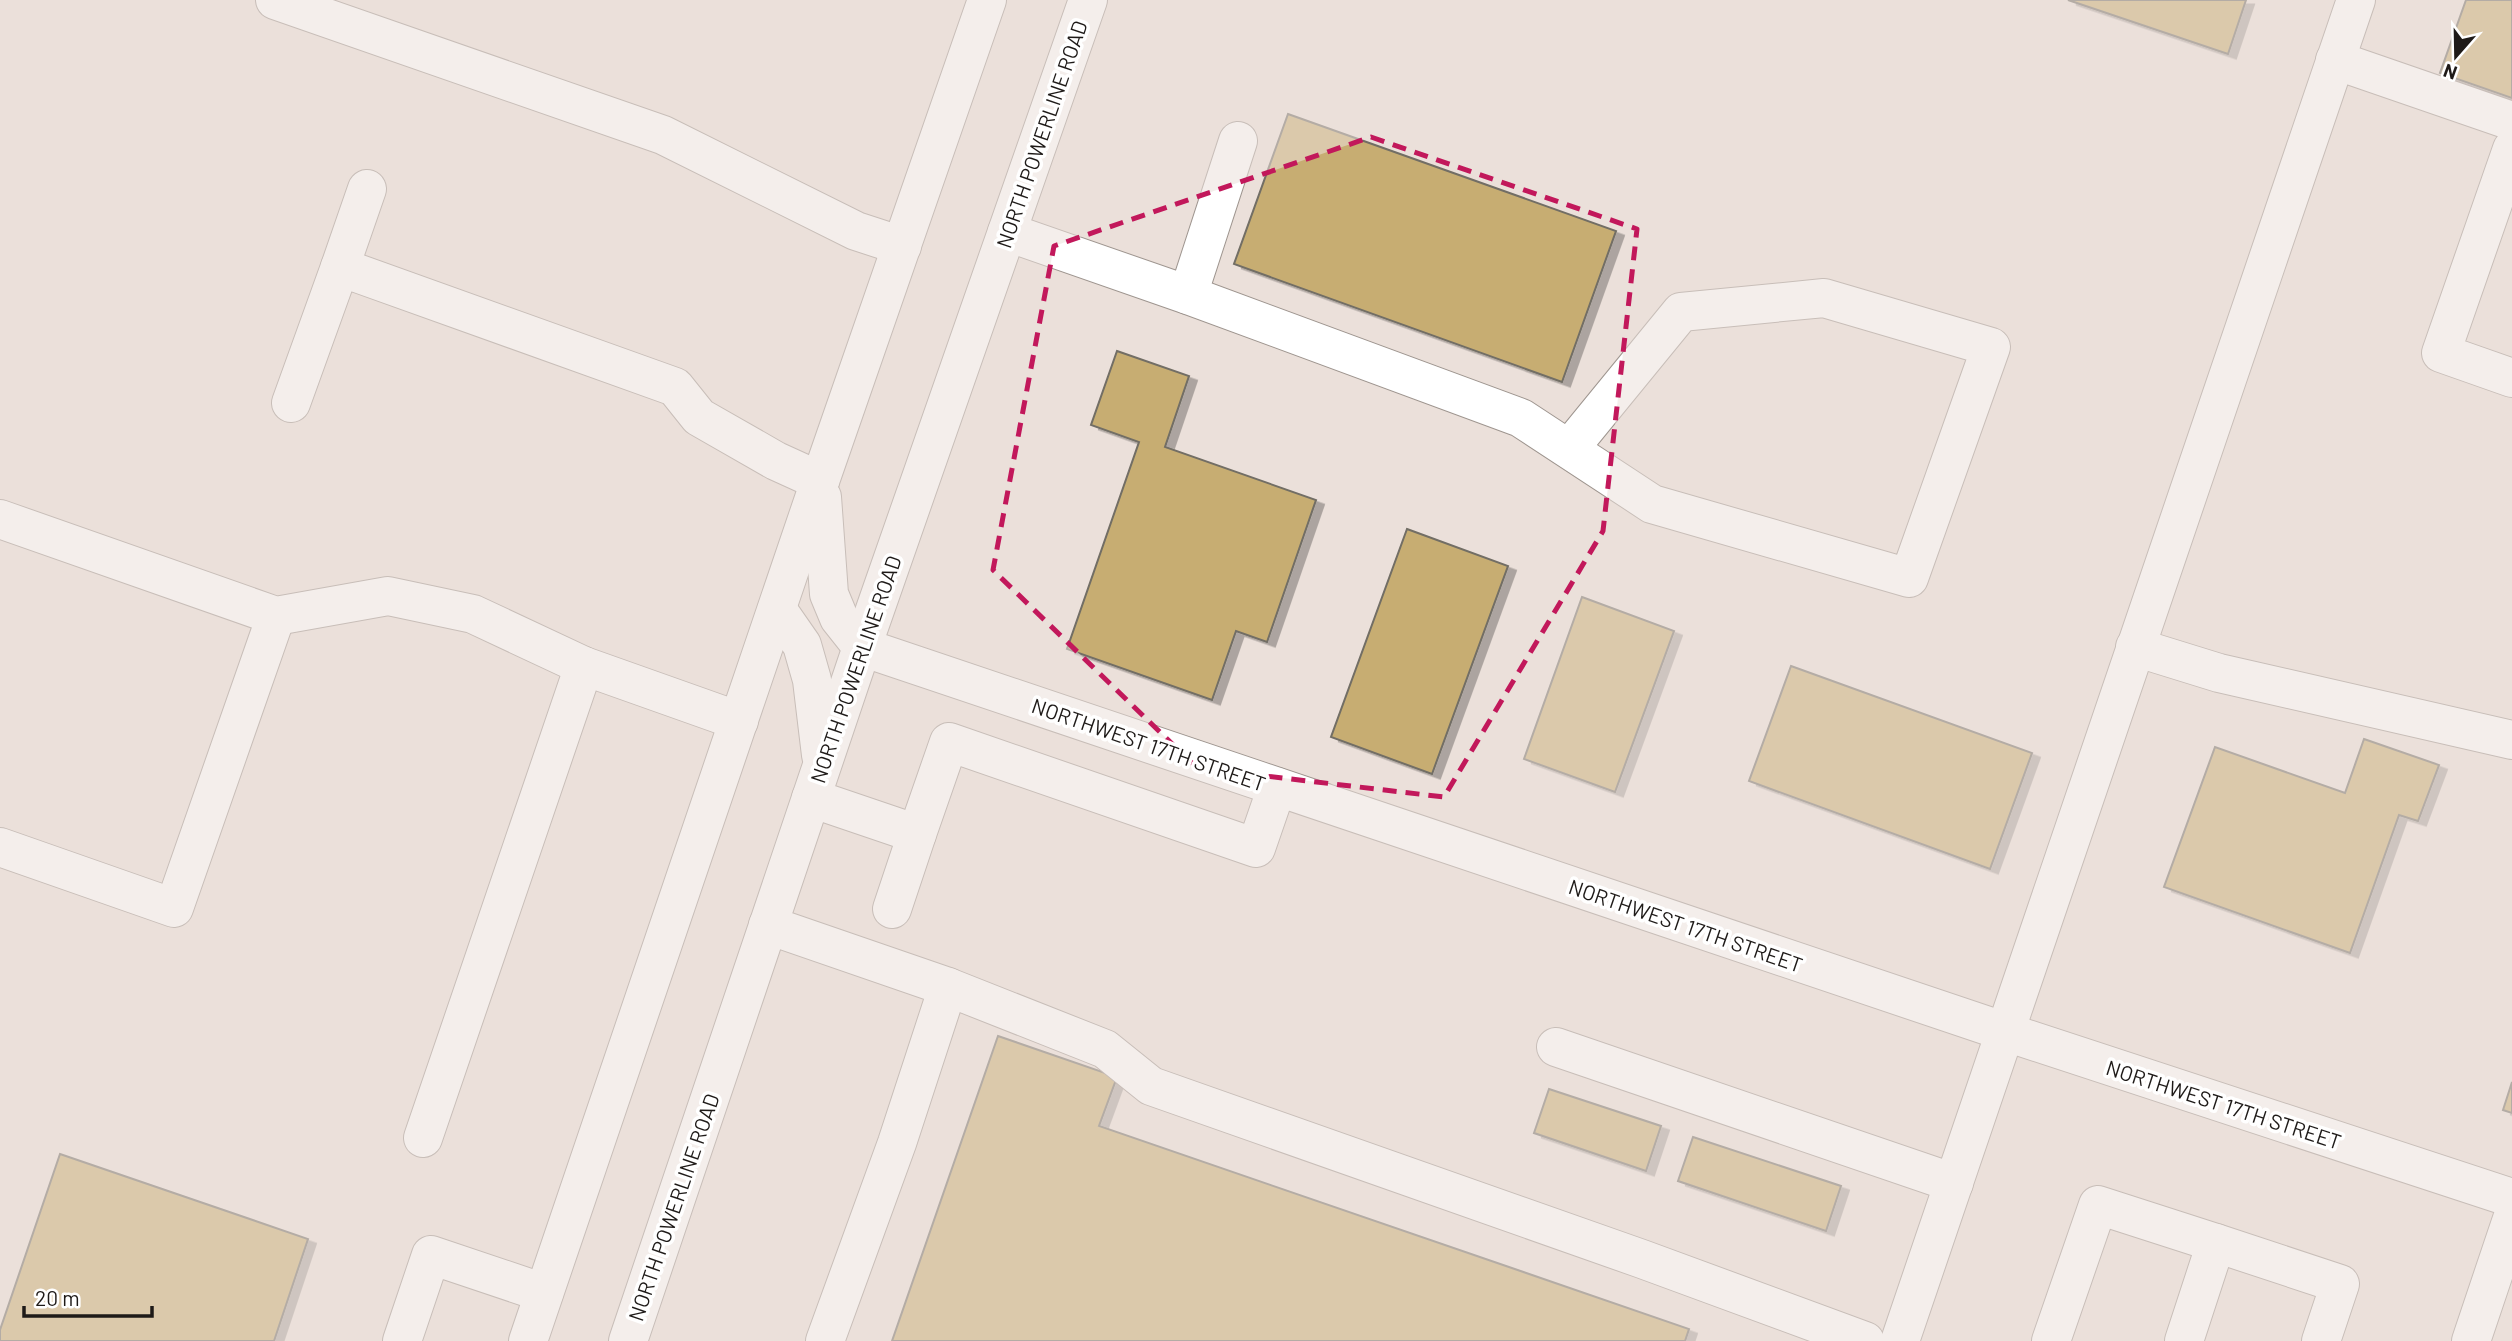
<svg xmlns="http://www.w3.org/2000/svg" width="2512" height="1341" font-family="Barlow,sans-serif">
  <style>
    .building { fill: #c7ad72; stroke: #726e65; stroke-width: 2; filter: url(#shadow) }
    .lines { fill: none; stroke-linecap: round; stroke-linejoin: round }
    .minor-casing { stroke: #9e958f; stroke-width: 40 }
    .major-casing { stroke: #9e958f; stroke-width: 40 }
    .minor { stroke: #fff; stroke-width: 38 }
    .major { stroke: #fff; stroke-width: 38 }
    .marked { fill: none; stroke: #c2185b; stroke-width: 5; stroke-dasharray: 14 9; stroke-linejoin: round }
    .labels { text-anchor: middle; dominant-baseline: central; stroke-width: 7; stroke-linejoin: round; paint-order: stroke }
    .street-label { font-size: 21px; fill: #1e1a18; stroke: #fff }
  </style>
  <defs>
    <filter id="shadow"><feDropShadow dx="8" dy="4.5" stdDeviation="0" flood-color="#0004"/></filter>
  </defs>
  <rect width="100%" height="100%" fill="#ebe0da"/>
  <g class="building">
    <polygon points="2068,0 2246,0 2228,54"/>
    <polygon points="2466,0 2512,0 2512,98 2440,73"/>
    <polygon points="1288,114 1616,231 1562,382 1234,264"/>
    <polygon points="1117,351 1189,376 1165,447 1316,500 1267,642 1236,631 1212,700 1067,649 1139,442 1091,425"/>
    <polygon points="1407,529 1508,566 1432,774 1331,737"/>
    <polygon points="1582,597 1674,631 1615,792 1524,759"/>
    <polygon points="1791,666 2032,753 1990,869 1749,781"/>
    <polygon points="2364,739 2439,765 2418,821 2399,815 2350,953 2164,887 2215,747 2345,793"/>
    <polygon points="998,1036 1117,1077 1099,1126 1689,1329 1685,1341 892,1341"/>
    <polygon points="2512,1082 2512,1113 2503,1110"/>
    <polygon points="1549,1089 1661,1126 1646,1171 1534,1133"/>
    <polygon points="1693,1137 1841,1186 1826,1231 1678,1181"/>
    <polygon points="60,1154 308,1239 274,1341 0,1341 0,1330"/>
  </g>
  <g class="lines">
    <g class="minor-casing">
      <g id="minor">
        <polyline points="275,0 663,135 856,231 902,246"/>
        <polyline points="2335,60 2512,121"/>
        <polyline points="2512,149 2441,353 2512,378"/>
        <polyline points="1007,232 1188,295 1521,418 1652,504 1909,578 1991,347 1824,298 1681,312 1569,449"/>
        <polyline points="340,267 367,189"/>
        <polyline points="1188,295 1238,141"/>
        <polyline points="291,403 340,267 675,387 699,417 776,461 820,481"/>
        <polyline points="0,519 276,616 388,596 473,614 584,666"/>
        <polyline points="862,647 2006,1032 2512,1198"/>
        <polyline points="2135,647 2219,673 2512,740"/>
        <polyline points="811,798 917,834 892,909"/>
        <polyline points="917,834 949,742 1256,848 1277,787"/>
        <polyline points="0,847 174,908 276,616"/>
        <polyline points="768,925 948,987 897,1143 825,1341"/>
        <polyline points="948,987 1105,1049 1151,1086 1642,1259 1865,1341"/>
        <polyline points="1556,1047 1954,1183"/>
        <polyline points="423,1138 584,666 739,721"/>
        <polyline points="2216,1243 2340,1284 2321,1341"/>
        <polyline points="402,1341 431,1255 544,1293"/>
        <polyline points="1900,1341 2356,0"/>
        <polyline points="2051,1341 2098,1205 2216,1243 2184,1341"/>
        <polyline points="2471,1341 2512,1219"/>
      </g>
    </g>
    <g class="major-casing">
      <g id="major">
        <polyline points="822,497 829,594 839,618 862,647"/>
        <polyline points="777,609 802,645 812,680 821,755"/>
        <polyline points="528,1341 820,481 987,0"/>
        <polyline points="628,1341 862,647 1088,0"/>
      </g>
    </g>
    <use href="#minor" class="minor"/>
    <use href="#major" class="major"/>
  </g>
  <path d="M0 0H2512V1341H0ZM1371 137 1637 229 1603 531 1444 797 1197 768 993 570 1054 246Z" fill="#ebe0da" fill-opacity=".55" fill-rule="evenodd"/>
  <path class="marked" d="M1371 137 1637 229 1603 531 1444 797 1197 768 993 570 1054 246Z"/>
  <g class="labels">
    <g class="street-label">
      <text transform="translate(1041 134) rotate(-71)">NORTH POWERLINE ROAD</text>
      <text transform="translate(855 669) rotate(-71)">NORTH POWERLINE ROAD</text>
      <text transform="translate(1149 744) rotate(19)">NORTHWEST 17TH STREET</text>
      <text transform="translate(1686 925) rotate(19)">NORTHWEST 17TH STREET</text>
      <text transform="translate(2224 1104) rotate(18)">NORTHWEST 17TH STREET</text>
      <text transform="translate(673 1207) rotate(-71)">NORTH POWERLINE ROAD</text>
    </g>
  </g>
  <g transform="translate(2456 56) rotate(200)" stroke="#ffffff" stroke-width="5" paint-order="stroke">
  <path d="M0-5L12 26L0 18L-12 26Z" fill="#1e1a18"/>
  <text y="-10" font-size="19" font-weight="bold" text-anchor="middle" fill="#1e1a18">N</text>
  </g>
  <path d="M24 1306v10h128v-10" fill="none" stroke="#1e1a18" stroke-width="3.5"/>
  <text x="35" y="1306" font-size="21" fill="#1e1a18" stroke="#ffffff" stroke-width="5" paint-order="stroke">20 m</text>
</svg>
